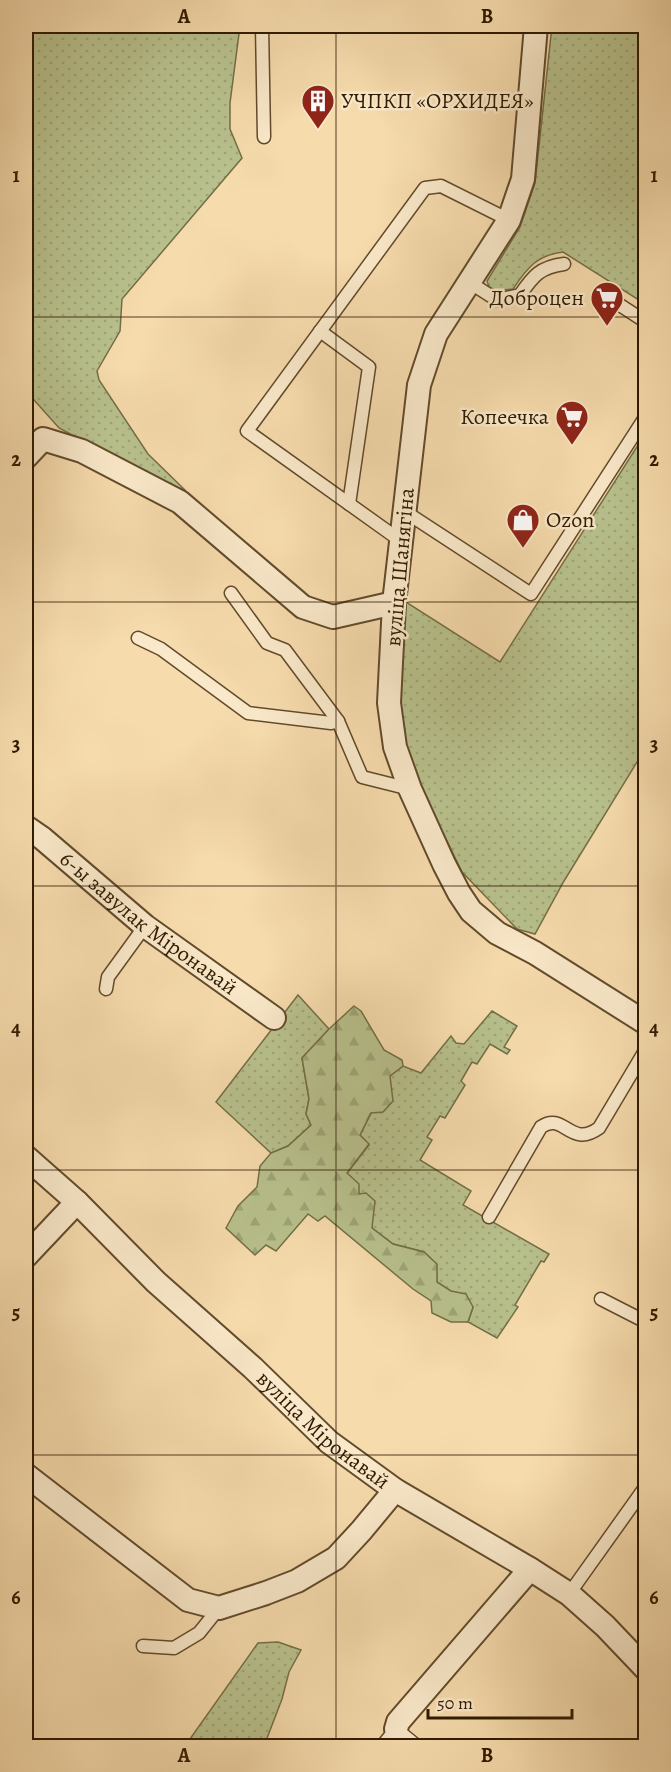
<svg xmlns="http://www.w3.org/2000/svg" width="671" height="1772" font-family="Alegreya,serif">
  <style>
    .grass { fill: url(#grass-dots); stroke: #746e46; stroke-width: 1.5 }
    .forest { fill: url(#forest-firs); stroke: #746e46; stroke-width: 1.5 }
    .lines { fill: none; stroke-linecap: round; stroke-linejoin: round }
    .lane-casing { stroke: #624a2b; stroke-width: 15 }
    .street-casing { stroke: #624a2b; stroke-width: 26 }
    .lane { stroke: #f9e8c9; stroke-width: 12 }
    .street { stroke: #f9e8c9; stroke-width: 22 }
    .grid { fill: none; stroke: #301a00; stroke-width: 1.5; stroke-opacity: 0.55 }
    .labels { text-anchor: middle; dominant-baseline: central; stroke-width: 5; stroke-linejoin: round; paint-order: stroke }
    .poi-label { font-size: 22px; fill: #301a00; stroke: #f9e8c9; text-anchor: start }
    .street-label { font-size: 22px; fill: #301a00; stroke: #f9e8c9 }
    .neatline { fill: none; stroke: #301a00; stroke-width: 2 }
    .grid-label { font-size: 20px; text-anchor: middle; font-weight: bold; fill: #301a00 }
  </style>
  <defs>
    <pattern id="grass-dots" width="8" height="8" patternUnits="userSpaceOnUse" patternTransform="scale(1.5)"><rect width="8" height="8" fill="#b8c18d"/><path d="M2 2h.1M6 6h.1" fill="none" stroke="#9ea578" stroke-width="1.8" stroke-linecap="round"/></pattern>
    <pattern id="forest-firs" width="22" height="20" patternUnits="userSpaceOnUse" patternTransform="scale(1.5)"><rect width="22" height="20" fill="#b8c18d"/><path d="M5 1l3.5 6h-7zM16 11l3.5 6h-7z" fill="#9ea578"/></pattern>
  </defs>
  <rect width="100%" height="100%" fill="#f6dbac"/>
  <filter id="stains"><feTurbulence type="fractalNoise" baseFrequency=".00333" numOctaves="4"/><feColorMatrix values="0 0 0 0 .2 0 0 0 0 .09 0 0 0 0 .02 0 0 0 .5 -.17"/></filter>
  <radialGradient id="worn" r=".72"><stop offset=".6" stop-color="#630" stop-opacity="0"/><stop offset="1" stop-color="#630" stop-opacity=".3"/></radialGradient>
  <g class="grass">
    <polygon points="26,26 240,26 230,103 230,129 242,158 122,299 120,331 97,371 99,380 148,454 186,491 139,471 59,428 26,391"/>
    <path d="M552 26H645V304L563 252C537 255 527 268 513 289L497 291 489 287 487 281 520 227 535 183Z"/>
    <polygon points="645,434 645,749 564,881 535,934 517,929 462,872 421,788 405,747 399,701 400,661 406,602 500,662"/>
    <polygon points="298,995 329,1029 302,1058 309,1099 306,1114 311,1125 288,1146 271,1153 216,1102"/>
    <polygon points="492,1011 517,1026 504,1047 510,1050 507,1054 490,1044 477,1064 472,1062 461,1081 465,1085 445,1118 440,1116 427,1137 432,1140 420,1160 471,1191 463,1205 549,1254 544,1262 541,1261 515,1305 518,1307 497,1338 468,1322 473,1307 437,1282 436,1264 424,1252 393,1244 372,1228 359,1194 347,1173 369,1145 360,1135 390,1076 403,1066 421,1073 451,1036 456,1043 464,1044"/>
    <polygon points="278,1642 301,1650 289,1672 282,1699 264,1746 185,1746 258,1643"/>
  </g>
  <polygon class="forest" points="354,1006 361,1011 384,1050 402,1060 403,1066 390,1076 393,1101 383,1112 371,1113 360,1135 369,1144 347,1173 359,1184 359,1194 366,1193 375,1201 372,1228 393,1244 424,1252 437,1264 437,1282 451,1291 466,1294 473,1307 468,1322 451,1322 432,1313 431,1301 413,1289 325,1216 318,1221 308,1214 276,1251 266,1245 255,1255 226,1228 238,1206 257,1187 260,1166 271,1153 288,1146 311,1125 306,1114 309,1099 302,1058 329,1029"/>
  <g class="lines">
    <g class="lane-casing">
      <g id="lane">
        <polyline points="262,26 264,137"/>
        <path d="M469 282 497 300 520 295C533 276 540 267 564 264"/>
        <polyline points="606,296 646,322"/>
        <polyline points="320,331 369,367 349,504"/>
        <polyline points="404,511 531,594 646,416"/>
        <polyline points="401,541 247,431 425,188 441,186 509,220"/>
        <polyline points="231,593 267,643 285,650 338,721"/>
        <polyline points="138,638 161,649 248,713 331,723 338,721 362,777 410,789"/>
        <polyline points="106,989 108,977 145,926"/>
        <path d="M489 1217 541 1127C564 1111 570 1149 599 1128L646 1049"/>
        <polyline points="601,1299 646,1322"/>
        <polyline points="569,1594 646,1486"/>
        <polyline points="143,1646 174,1648 199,1633 219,1608"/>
        <polyline points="382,1746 396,1729 417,1746"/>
      </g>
    </g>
    <g class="street-casing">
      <g id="street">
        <polyline points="536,26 523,179 509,220 436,334 419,385 394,603 389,703 395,747 410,789 444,864 459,893 471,911 497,933 535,953 646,1023"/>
        <polyline points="26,457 43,439 82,451 180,502 303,607 333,617 394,603"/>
        <path id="s1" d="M26 827 42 838 145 926 274 1018"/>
        <path id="s2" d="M26 1157 77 1202 156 1282 253 1368 329 1442 395 1490 530 1569 569 1594 605 1626 646 1669"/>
        <polyline points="26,1256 77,1202"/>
        <polyline points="26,1475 188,1600 219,1608 266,1593 297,1581 336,1558 361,1531 395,1490"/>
        <polyline points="396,1729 398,1722 530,1569"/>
      </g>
    </g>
    <use href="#lane" class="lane"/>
    <use href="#street" class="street"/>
  </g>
  <path class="grid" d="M336 26V1746M26 317H646M26 602H646M26 886H646M26 1170H646M26 1455H646"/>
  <defs>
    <g id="building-pin" transform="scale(1.725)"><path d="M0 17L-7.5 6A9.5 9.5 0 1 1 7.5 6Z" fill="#8f2418" stroke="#f9e8c9"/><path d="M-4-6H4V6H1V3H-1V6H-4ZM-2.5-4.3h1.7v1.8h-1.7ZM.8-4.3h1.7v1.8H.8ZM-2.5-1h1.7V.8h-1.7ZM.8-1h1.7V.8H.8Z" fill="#fff"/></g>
    <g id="supermarket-pin" transform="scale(1.725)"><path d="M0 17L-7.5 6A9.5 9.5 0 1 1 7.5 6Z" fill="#8f2418" stroke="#f9e8c9"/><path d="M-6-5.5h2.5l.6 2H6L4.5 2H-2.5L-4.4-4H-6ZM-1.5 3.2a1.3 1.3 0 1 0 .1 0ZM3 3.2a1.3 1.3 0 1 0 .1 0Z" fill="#fff"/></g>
    <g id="shop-pin" transform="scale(1.725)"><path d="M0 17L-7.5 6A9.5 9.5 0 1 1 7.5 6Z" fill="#8f2418" stroke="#f9e8c9"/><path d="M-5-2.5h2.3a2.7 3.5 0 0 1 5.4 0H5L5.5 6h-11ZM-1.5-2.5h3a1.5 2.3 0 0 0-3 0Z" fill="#fff"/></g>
  </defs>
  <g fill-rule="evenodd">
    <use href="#building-pin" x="318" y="101"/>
    <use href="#supermarket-pin" x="607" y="298"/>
    <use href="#supermarket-pin" x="572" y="417"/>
    <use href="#shop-pin" x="523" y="520"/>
  </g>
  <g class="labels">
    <g class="poi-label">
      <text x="341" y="101">УЧПКП «ОРХИДЕЯ»</text>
      <text x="584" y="298" text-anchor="end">Доброцен</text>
      <text x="549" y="417" text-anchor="end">Копеечка</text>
      <text x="546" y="520">Ozon</text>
    </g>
    <g class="street-label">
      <text transform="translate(400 567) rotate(-85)">вуліца Шанягіна</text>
      <text stroke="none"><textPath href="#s1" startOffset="156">6-ы завулак Міронавай</textPath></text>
      <text stroke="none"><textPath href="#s2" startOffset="404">вуліца Міронавай</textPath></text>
    </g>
  </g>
  <rect width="671" height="1772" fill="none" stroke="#f6dbac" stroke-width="66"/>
  <path d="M428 1709v9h144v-9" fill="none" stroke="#301a00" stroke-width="3"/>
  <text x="437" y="1709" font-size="18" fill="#301a00" stroke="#f9e8c9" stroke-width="4.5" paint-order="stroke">50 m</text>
  <rect x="33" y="33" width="605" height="1706" class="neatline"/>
  <g class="grid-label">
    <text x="184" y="23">A</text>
    <text x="487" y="23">B</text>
    <text x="16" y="182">1</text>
    <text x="654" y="182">1</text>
    <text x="16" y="466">2</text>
    <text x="654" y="466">2</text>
    <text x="16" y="751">3</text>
    <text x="654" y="751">3</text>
    <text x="16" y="1035">4</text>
    <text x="654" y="1035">4</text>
    <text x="16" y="1319">5</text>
    <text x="654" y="1319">5</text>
    <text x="16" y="1604">6</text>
    <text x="654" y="1604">6</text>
    <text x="184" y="1762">A</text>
    <text x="487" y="1762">B</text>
  </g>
  <rect width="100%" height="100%" filter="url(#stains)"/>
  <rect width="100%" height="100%" fill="url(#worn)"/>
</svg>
